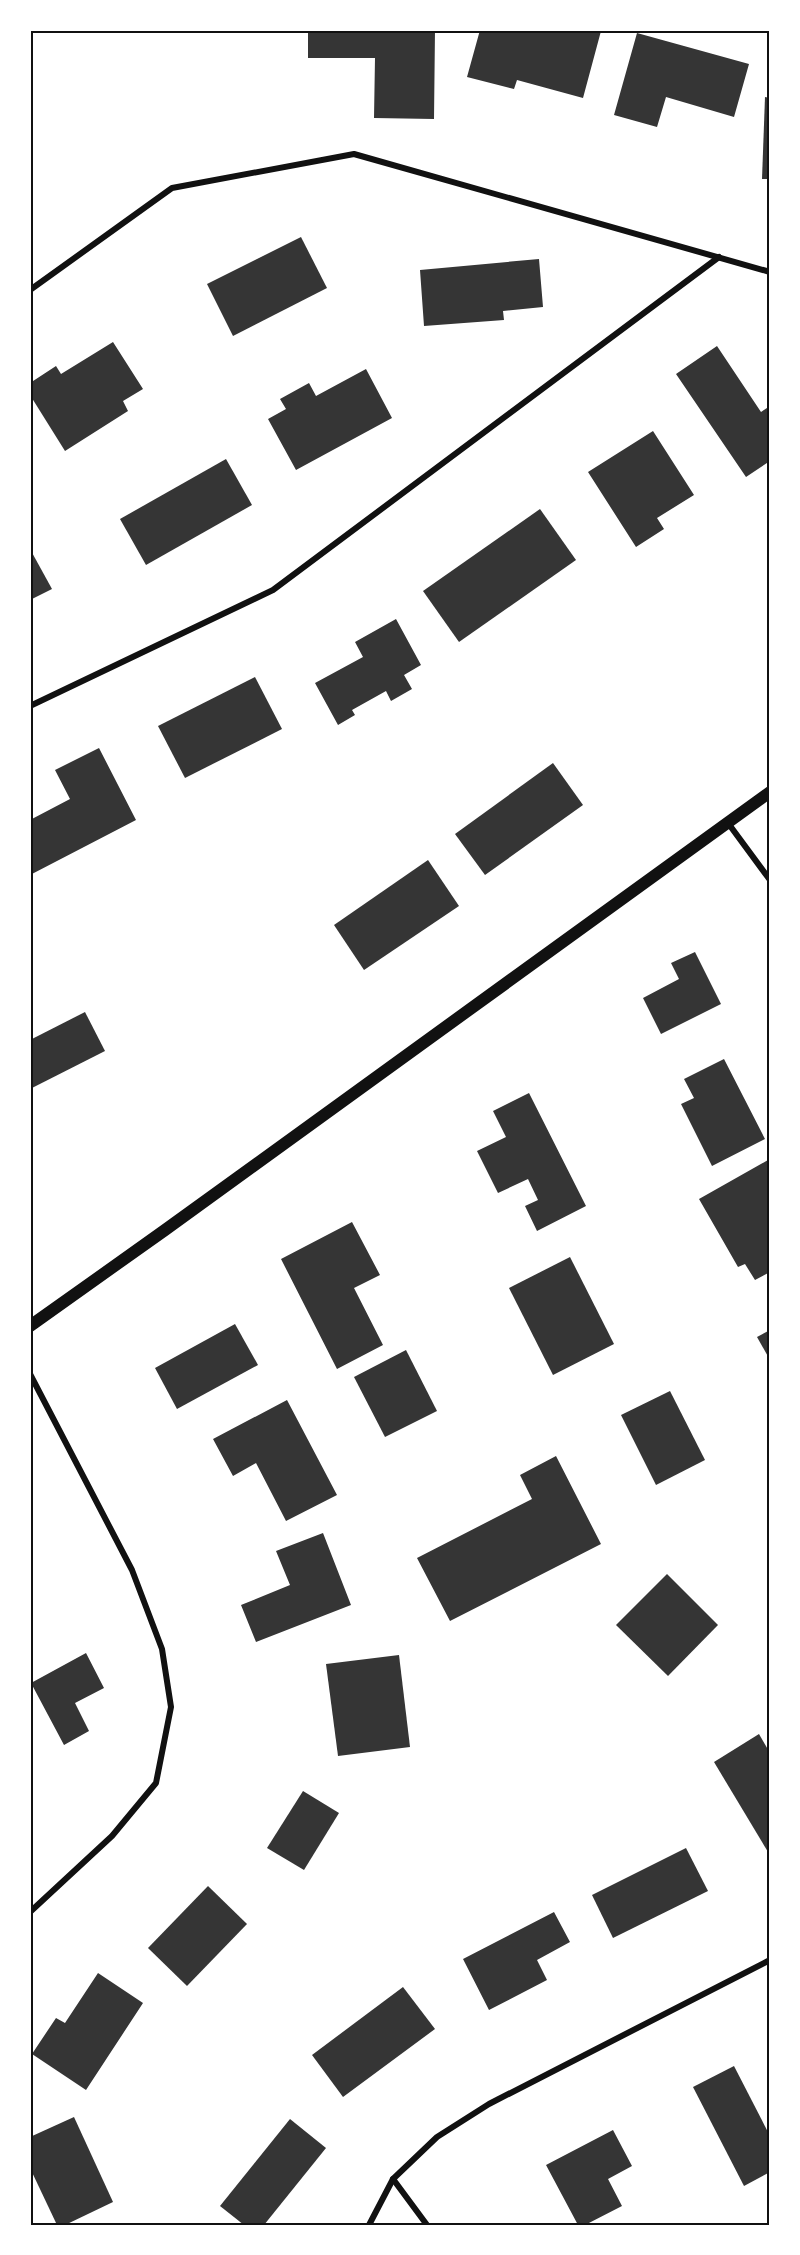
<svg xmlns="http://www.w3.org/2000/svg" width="800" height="2255" font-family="'PT Sans',sans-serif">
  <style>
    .building { fill: #353535 }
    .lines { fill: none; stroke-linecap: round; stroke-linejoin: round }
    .minor { stroke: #111; stroke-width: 6 }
    .secondary { stroke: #111; stroke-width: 12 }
    .neatline { fill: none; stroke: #111; stroke-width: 2 }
  </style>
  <rect width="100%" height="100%" fill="#fff"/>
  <g class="building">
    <polygon points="308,30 435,30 434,119 374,118 375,58 308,58"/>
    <polygon points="480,30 601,31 583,98 517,80 514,89 467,77"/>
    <polygon points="637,33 749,64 734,117 666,97 657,127 614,115"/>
    <polygon points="765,97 770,98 770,179 762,179"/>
    <polygon points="301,237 327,288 233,336 207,284"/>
    <polygon points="539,259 543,307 503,311 504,320 424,326 420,270"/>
    <polygon points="113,342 143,389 123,401 128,411 65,451 30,395 30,383 56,366 61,374"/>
    <polygon points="717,346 761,412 770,406 770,461 746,477 676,374"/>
    <polygon points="366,369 392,418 296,470 268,419 286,409 280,399 309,383 316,396"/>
    <polygon points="653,431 694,495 657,518 664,529 636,547 588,472"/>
    <polygon points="226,459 252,505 146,565 120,519"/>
    <polygon points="540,509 576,560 459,642 423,591"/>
    <polygon points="30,549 52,589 30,600"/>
    <polygon points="396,619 421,665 404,675 412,689 391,701 386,691 352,710 355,715 338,725 315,683 363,657 355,642"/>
    <polygon points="255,677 282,729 185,778 158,726"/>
    <polygon points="99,748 136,820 30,875 30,820 70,799 55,770"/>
    <polygon points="553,763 583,805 485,875 455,834"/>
    <polygon points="428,860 459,906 364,970 334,925"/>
    <polygon points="695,952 721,1004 661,1034 643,998 679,979 671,963"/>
    <polygon points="85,1012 105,1051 30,1089 30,1040"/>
    <polygon points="724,1059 765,1139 712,1166 681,1104 694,1098 684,1079"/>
    <polygon points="529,1093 586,1206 537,1231 525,1206 538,1200 528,1179 498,1193 477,1151 506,1137 493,1111"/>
    <polygon points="768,1160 770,1163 770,1272 755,1280 745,1264 738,1267 699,1199"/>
    <polygon points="352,1222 380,1275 354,1288 383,1345 337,1369 281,1259"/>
    <polygon points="570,1257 614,1344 553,1375 509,1288"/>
    <polygon points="235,1324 258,1365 177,1409 155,1368"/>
    <polygon points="770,1330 770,1360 757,1337"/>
    <polygon points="406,1350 437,1411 385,1437 354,1377"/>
    <polygon points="670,1391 705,1460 656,1485 621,1415"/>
    <polygon points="287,1400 337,1495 286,1521 256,1463 233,1476 213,1439"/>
    <polygon points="556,1456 601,1544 450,1621 417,1558 532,1499 520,1475"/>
    <polygon points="323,1533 351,1605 256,1642 241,1605 290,1585 276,1551"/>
    <polygon points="667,1574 718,1625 668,1676 616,1625"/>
    <polygon points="86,1653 104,1688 75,1703 89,1731 64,1745 31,1683"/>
    <polygon points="399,1655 410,1747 338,1756 326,1664"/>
    <polygon points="759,1734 770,1753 770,1851 768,1852 714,1762"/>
    <polygon points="303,1791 339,1813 304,1870 267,1848"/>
    <polygon points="686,1848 708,1891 613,1938 592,1895"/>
    <polygon points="208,1886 247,1924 187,1986 148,1948"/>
    <polygon points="554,1912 570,1942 537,1960 547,1980 489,2010 463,1959"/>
    <polygon points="98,1973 143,2003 86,2090 32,2054 56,2018 65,2023"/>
    <polygon points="403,1987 435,2029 343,2097 312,2055"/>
    <polygon points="734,2066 770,2136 770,2172 744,2186 693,2087"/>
    <polygon points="74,2117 113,2202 65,2225 57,2225 30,2168 30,2137"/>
    <polygon points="290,2119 326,2148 264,2225 244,2225 220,2206"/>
    <polygon points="613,2130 632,2166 608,2179 622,2206 585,2225 578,2225 546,2165"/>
  </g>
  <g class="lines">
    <g class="minor">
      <polyline points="30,290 172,188 354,154 770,272"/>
      <polyline points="30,706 273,590 719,257"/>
      <polyline points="728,823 770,880"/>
      <polyline points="30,1374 132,1570 162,1649 171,1707 156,1783 112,1836 30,1912"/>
      <polyline points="393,2179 427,2225"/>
      <polyline points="369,2225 393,2179 437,2137 489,2104 770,1960"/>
    </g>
    <polyline class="secondary" points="30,1326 165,1230 770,792"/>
  </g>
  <rect width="800" height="2255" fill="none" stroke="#ffffff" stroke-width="63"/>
  <rect x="32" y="32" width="736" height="2192" class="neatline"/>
</svg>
